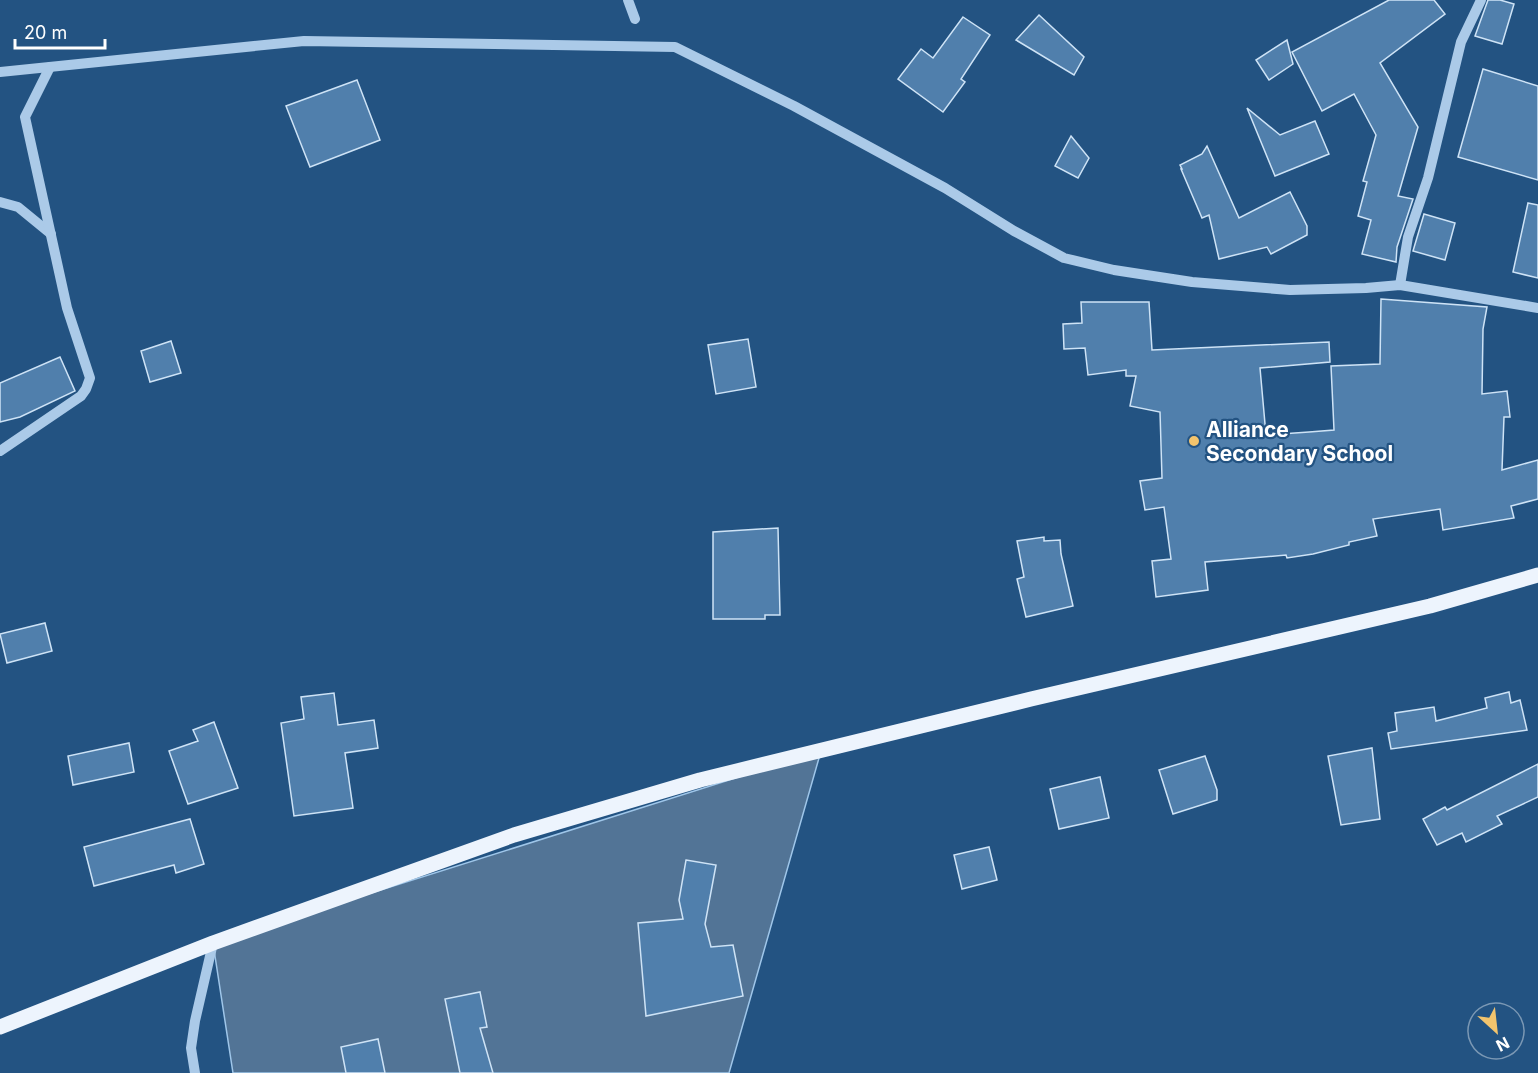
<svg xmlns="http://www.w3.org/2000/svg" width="1538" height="1073" font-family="Inter,sans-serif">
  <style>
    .water { fill: #527496; stroke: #9fc6e9; stroke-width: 1.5 }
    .building { fill: #507fac; stroke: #cee3f6; stroke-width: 1.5 }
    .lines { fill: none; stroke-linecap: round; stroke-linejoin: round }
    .minor { stroke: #abcae8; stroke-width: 10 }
    .major { stroke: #edf4fd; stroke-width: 15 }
    .poi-dot { fill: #f3c46d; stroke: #235382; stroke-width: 2 }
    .labels { text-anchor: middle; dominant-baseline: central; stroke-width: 4.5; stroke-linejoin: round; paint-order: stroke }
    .poi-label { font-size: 21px; font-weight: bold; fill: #fff; stroke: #235382; text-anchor: start }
  </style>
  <rect width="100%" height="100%" fill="#235382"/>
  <polygon class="water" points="821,751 729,1073 233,1073 213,943"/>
  <g class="building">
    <polygon points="1389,0 1434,0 1445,14 1380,63 1418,127 1398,196 1413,199 1397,247 1396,262 1362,254 1371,220 1358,216 1367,182 1363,181 1376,135 1354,94 1322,111 1292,52"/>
    <polygon points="1488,0 1500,0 1514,4 1502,44 1475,36"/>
    <polygon points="1039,15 1084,57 1074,75 1016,40"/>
    <polygon points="963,17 990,35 961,79 965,82 943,112 898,79 921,49 933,58"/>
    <polygon points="1287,40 1293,64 1269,80 1256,60"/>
    <polygon points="1483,69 1538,86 1538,180 1458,157"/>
    <polygon points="357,80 380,140 310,167 286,106"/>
    <polygon points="1247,108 1280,135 1315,121 1329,154 1275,176"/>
    <polygon points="1071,136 1089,158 1078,178 1055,166"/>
    <polygon points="1207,146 1239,218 1290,192 1307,226 1307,235 1271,254 1267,247 1219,259 1209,215 1202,218 1181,169 1182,169 1180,165 1202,154"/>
    <polygon points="1528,203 1538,205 1538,278 1513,272"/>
    <polygon points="1424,214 1455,223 1445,260 1413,251"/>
    <polygon points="1381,299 1487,307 1483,329 1482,394 1507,391 1510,417 1504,417 1502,470 1538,460 1538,499 1511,506 1514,518 1443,530 1440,509 1373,519 1377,536 1349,542 1349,545 1313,554 1287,558 1286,555 1205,562 1208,590 1156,597 1152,561 1171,559 1164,507 1145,510 1140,481 1162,478 1160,412 1130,406 1136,376 1126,376 1126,370 1088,375 1085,348 1064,349 1063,324 1082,323 1081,302 1149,302 1152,350 1329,342 1330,362 1260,368 1266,435 1309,432 1334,430 1331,366 1380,364"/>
    <polygon points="748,339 756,387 716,394 708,345"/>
    <polygon points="171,341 181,373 150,382 141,351"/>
    <polygon points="60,357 75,391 20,417 0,422 0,383"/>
    <polygon points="778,528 780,615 765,615 765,619 713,619 713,532"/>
    <polygon points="1044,537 1044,541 1060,540 1061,554 1073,606 1026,617 1017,579 1024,577 1017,541"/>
    <polygon points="45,623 52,651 7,663 0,634"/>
    <polygon points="1509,692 1511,703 1520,700 1527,730 1391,749 1388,733 1397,731 1395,713 1434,707 1436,721 1487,708 1485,698"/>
    <polygon points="334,693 338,725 374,720 378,748 345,753 353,808 294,816 281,723 304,719 301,697"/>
    <polygon points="214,722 238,788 188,804 169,751 198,741 193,730"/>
    <polygon points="129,743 134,772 73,785 68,756"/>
    <polygon points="1372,748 1380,819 1341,825 1328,756"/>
    <polygon points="1205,756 1217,790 1217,800 1173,814 1159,770"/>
    <polygon points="1538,764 1538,797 1497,816 1502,824 1466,842 1462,833 1437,845 1423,819 1445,807 1447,810"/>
    <polygon points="1100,777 1109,818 1059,829 1050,789"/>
    <polygon points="190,819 204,864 176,873 174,865 94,886 84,847"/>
    <polygon points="989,847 997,880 962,889 954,855"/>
    <polygon points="686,860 716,865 705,924 711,947 733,945 743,996 646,1016 638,923 683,919 679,900"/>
    <polygon points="480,992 487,1027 480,1028 493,1073 460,1073 445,999"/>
    <polygon points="378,1039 385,1073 346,1073 341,1047"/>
  </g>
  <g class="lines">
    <g class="minor">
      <polyline points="628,0 635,19"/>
      <polyline points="0,72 304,41 675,47 794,106 945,188 1014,231 1064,258 1114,270 1192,282 1290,290 1366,288 1400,285 1538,308"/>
      <polyline points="0,202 18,207 51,234"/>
      <polyline points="1400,285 1408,237 1428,178 1461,42 1481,0"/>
      <polyline points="0,451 81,396 86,389 90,378 67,308 25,117 50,67"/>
      <polyline points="195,1073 191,1048 195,1021 213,943"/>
    </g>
    <polyline class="major" points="0,1027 213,943 514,835 700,780 1031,699 1430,606 1538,575"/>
  </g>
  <circle class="poi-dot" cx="1194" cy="441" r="6"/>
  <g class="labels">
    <g class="poi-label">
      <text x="1206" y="429">Alliance<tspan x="1206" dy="24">Secondary School</tspan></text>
    </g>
  </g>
  <g transform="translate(1496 1031) rotate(153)"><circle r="28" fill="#235382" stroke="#7b98b4" stroke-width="1.5"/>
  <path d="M0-4.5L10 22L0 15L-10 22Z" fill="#f3c46d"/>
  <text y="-9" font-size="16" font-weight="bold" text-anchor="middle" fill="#ffffff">N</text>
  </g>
  <path d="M15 39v9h90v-9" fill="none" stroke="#ffffff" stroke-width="3"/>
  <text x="24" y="39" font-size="18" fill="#ffffff" stroke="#235382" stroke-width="4.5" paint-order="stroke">20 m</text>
</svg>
